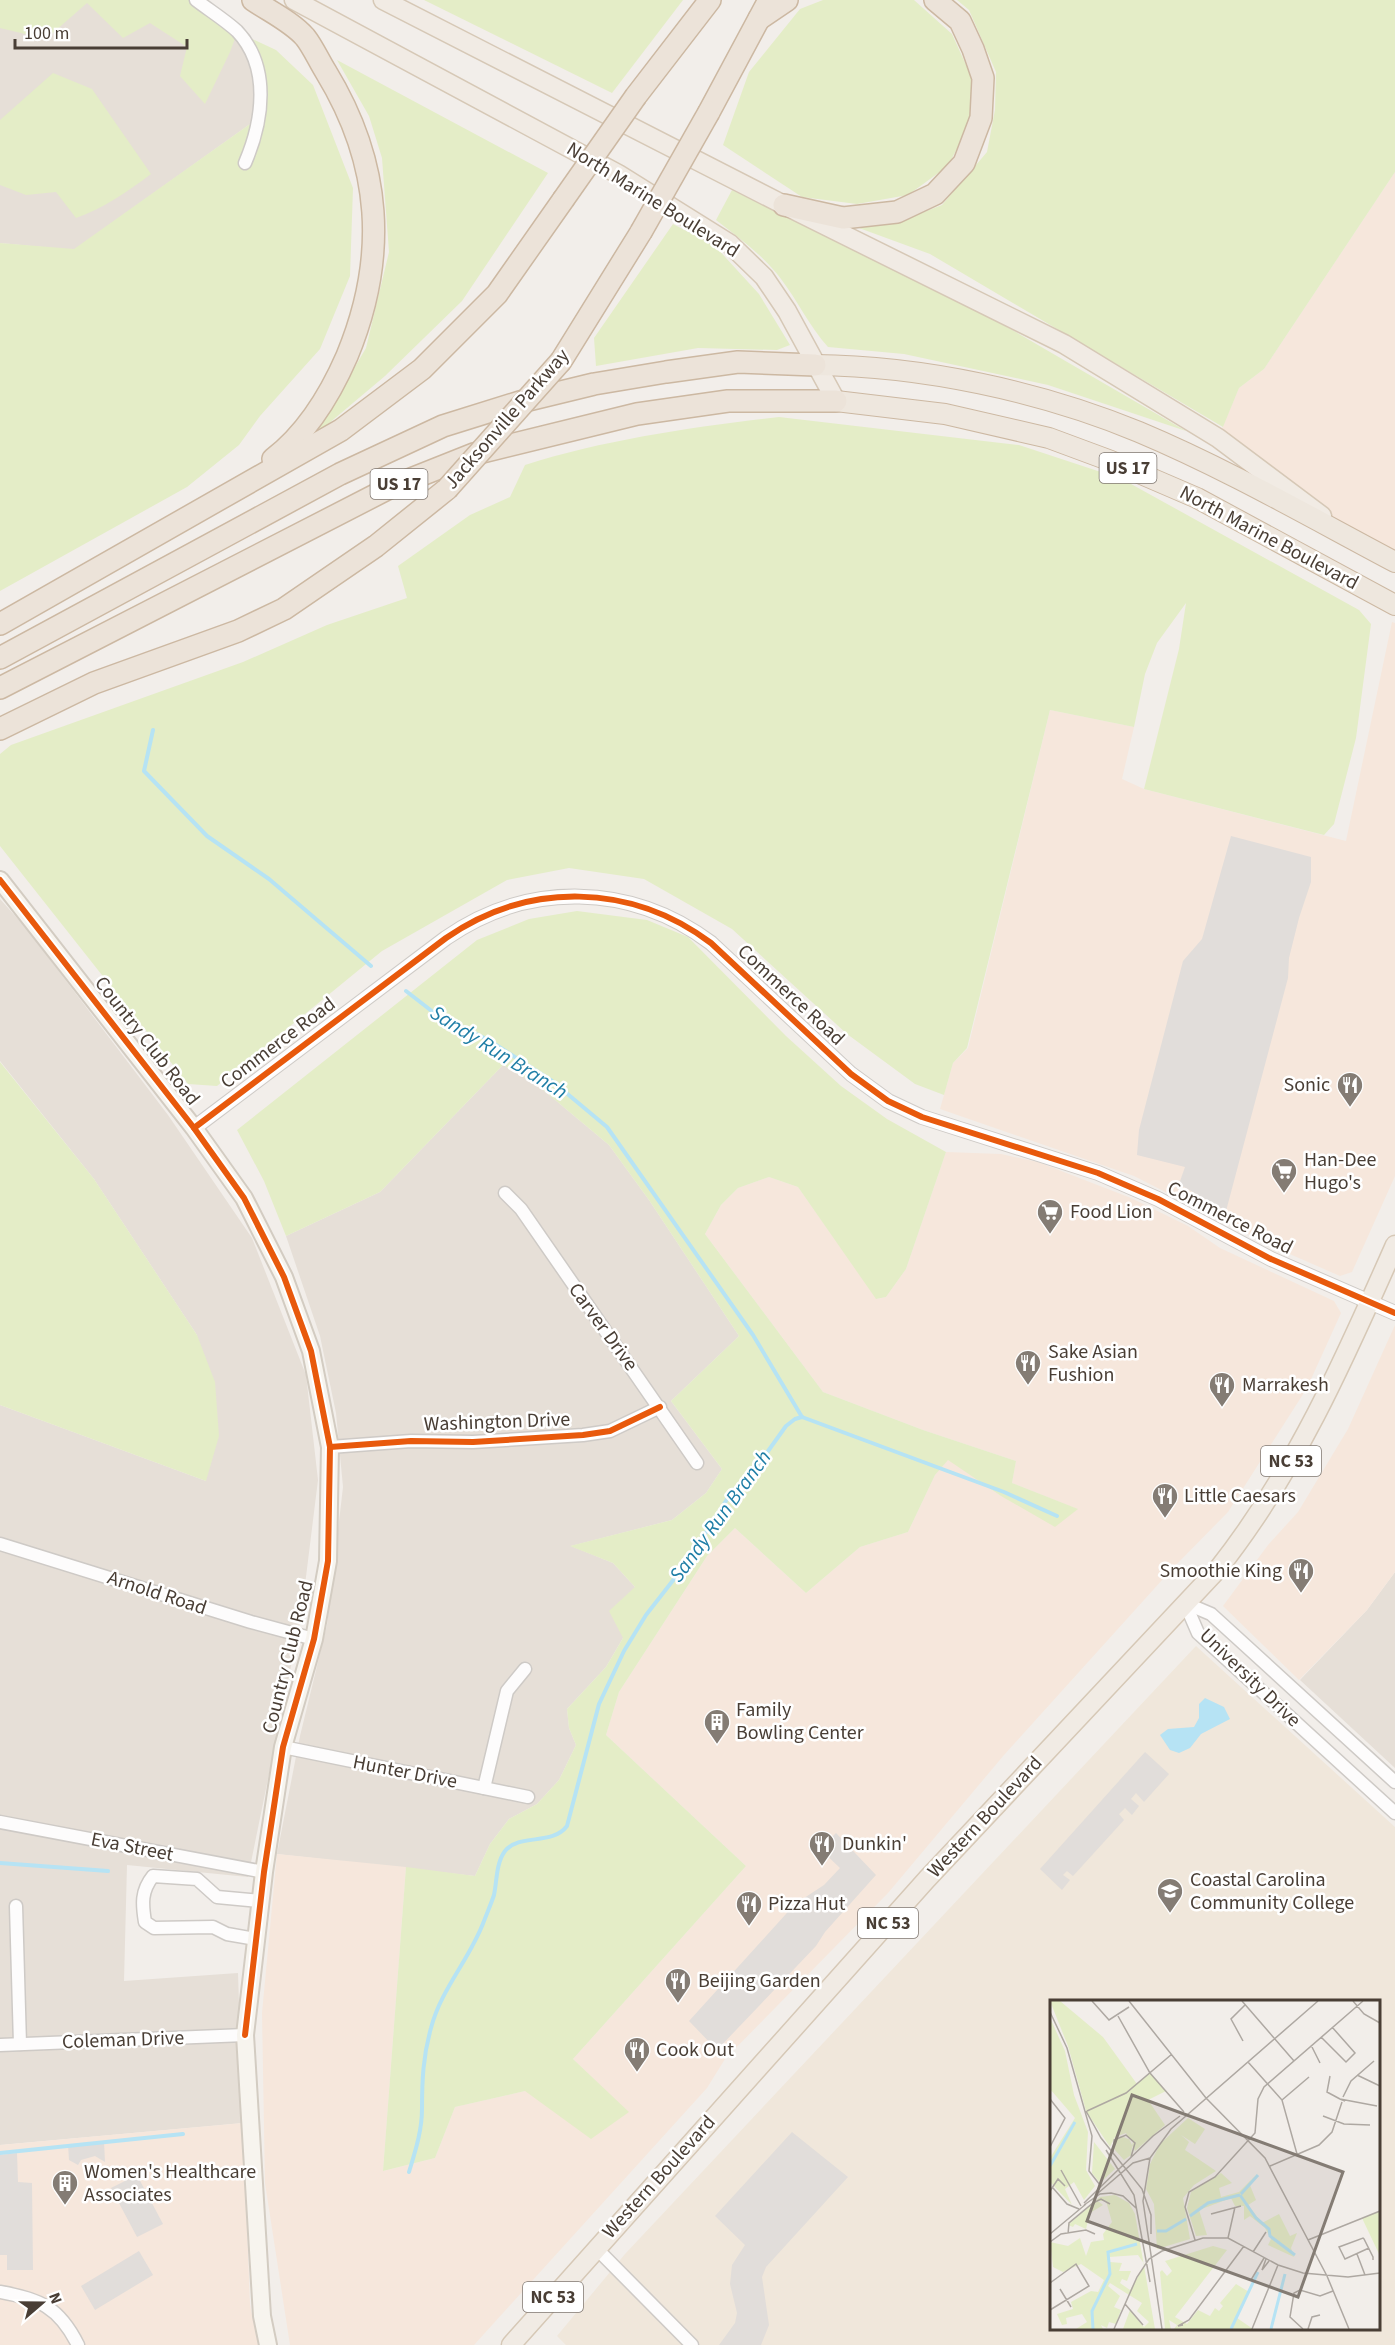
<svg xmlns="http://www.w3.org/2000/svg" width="1395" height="2345" font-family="'Source Sans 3',sans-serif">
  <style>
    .residential { fill: #e6dfd7 }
    .commercial { fill: #f6e7dc }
    .education { fill: #f0e7db; fill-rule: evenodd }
    .green { fill: #e4edc7 }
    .parking { fill: #e1ddda }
    .water { fill: #b6e3f4 }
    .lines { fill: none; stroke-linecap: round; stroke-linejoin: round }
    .stream { stroke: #b6e3f4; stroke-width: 4 }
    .minor-casing { stroke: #cecac6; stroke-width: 15 }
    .tertiary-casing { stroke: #cecac6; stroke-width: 16 }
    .secondary-casing { stroke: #d3ccc2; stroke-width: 20 }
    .primary-casing { stroke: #d6c8b6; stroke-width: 21 }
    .trunk-casing { stroke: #ccb8a2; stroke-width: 22 }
    .motorway-casing { stroke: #ccb8a2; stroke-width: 24 }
    .minor { stroke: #fdfcfc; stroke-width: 12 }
    .tertiary { stroke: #fdfcfc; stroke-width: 14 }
    .secondary { stroke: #f7f4ee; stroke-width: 16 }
    .primary { stroke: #f1ebe4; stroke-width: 18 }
    .trunk { stroke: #eee7de; stroke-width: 20 }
    .motorway { stroke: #ece3d9; stroke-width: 21 }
    .motorway-bridge-casing { stroke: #ccb8a2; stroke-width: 24; stroke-linecap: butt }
    .motorway-bridge { stroke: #ece3d9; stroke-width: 21 }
    .cycleway-casing { stroke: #fff; stroke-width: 10 }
    .cycleway { stroke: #e8590c; stroke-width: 6 }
    .labels { text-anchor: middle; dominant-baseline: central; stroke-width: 5; stroke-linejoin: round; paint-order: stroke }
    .shield { fill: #fff; stroke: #807872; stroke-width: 1.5 }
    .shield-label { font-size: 18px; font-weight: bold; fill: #493e35 }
    .street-label { font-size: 20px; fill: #493e35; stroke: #fff }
    .poi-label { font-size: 20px; fill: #493e35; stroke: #fff; text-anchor: start }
    .water-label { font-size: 21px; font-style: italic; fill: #1f7ea6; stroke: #fff }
    .inset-river { fill: none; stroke: #b6e3f4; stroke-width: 3 }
    .inset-road { fill: none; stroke: #aea8a2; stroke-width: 1.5 }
    .view { fill: #847c74; fill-opacity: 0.15; stroke: #847c74; stroke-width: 3 }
    .inset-edge { fill: none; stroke: #493e35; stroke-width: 3 }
  </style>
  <rect width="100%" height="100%" fill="#f2eeea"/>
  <g class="residential">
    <polygon points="0,0 196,0 237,32 256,61 260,117 74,250 0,243"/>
    <polygon points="0,899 26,928 168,1115 252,1238 306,1375 318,1480 301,1617 248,1877 127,1865 124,1981 238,1973 243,2123 0,2145 0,1405 206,1481 197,1335 94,1179 0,1061"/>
    <polygon points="503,1065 536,1084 609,1145 649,1200 739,1336 671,1401 722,1469 706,1493 672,1520 571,1546 613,1563 635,1587 623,1638 606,1667 567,1709 569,1728 576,1745 559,1780 537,1804 509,1819 490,1844 475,1876 277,1854 300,1736 327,1625 343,1487 336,1413 320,1336 286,1236 380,1192"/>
    <polygon points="1395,1572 1395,1768 1300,1680 1367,1610"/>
  </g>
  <g class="commercial">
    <polygon points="1395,172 1395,562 1218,438 1239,388 1264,369"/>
    <polygon points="1392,622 1395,623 1395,1176 1352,1272 1340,1276 1276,1248 1134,1176 940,1109 953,1063 968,1048 1050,710 1134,727 1122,779 1144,789 1346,841"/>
    <polygon points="946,1152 1001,1154 1038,1162 1131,1198 1188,1226 1220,1248 1334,1301 1341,1313 1307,1388 1228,1512 1172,1569 1004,1755 888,1893 725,2059 707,2088 474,2345 290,2345 265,2183 262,2013 277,1854 406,1867 383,2171 435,2158 455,2107 525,2091 628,2112 573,2059 746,1866 606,1735 619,1692 707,1556 735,1528 806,1593 860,1547 908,1532 935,1475 948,1459 1001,1496 1077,1509 1012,1483 1016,1461 923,1430 823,1392 705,1234 721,1205 738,1188 769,1177 798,1187 877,1299 886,1297 906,1269"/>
    <polygon points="1395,1325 1395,1572 1367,1610 1299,1680 1223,1606 1268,1545 1298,1512 1348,1429"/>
    <polygon points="243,2123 250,2304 258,2345 0,2345 0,2145"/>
  </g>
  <path class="education" d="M1196 1646 1395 1827V2345H566L557 2336 625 2254ZM1052 2002H1378V2328H1052Z"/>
  <g class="green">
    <polygon points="0,0 196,0 237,32 276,50 313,85 353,188 350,276 320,349 260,416 239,445 187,487 0,591 0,243 74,249 260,117 256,61 237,33 230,52 205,104 180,76 187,47 150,23 123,38 87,3 46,39 0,28"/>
    <polygon points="424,0 683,0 612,93"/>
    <polygon points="823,0 914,0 952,34 976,87 967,129 948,166 908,195 857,204 802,197 723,145 749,72 800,9"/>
    <polygon points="957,0 1395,0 1395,172 1264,369 1239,388 1223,427 930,254 859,228 906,219 942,205 987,152 995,110 996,72 969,10"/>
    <polygon points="337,60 548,173 462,301 385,376 315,435 366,348 389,252 382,158 369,116"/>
    <path d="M53 73 92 89 151 174C127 192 104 208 76 218L56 192 26 195 0 185V120Z"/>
    <path d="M732 190 942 292 1014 331 1186 431 1048 385 904 354 828 347C809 326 798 301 781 279 763 255 739 238 716 220Z"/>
    <polygon points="673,224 715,246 759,294 790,345 777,350 698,348 596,366 594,338"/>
    <path d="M779 417 1019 445 1122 479 1359 610 1371 624 1356 738 1334 824 1324 835 1144 789 1179 649 1186 603 1157 643 1145 674 1134 727 1050 710 967 1048 953 1063 944 1095 915 1084 847 1034 732 929 644 879 569 868 507 880 382 951 217 1086 188 1084 0 846V754L11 745 243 662 327 625 407 598 398 566 470 515 510 497 525 465C607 439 694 427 779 417Z"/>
    <polygon points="577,911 647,920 688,937 786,1036 841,1086 887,1119 946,1152 906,1269 886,1297 876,1299 798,1187 769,1177 738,1188 721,1205 705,1234 823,1392 923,1430 1016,1461 1012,1483 1078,1509 1055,1527 1001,1496 948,1460 935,1475 908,1532 860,1547 806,1593 735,1528 707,1556 619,1692 606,1735 746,1866 573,2059 629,2112 591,2139 525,2091 455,2107 435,2158 383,2171 406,1867 475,1876 490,1844 509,1819 537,1804 559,1780 576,1745 569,1728 567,1709 606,1667 623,1638 609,1611 635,1587 613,1563 570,1546 672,1520 706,1493 722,1469 671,1401 739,1336 649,1200 609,1145 536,1084 503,1065 380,1192 286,1236 264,1181 237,1130 477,940 529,919"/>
    <polygon points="0,1062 94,1179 197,1335 215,1382 219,1436 206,1481 0,1405"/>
  </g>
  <g class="parking">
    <polygon points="1231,836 1311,857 1311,882 1299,918 1289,958 1288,978 1226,1211 1179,1184 1185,1167 1137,1155 1139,1130 1183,961 1202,939"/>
    <polygon points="1145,1752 1169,1774 1144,1802 1136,1793 1131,1799 1139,1806 1132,1815 1125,1808 1119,1814 1124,1820 1073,1876 1067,1871 1063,1875 1070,1880 1062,1890 1040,1869"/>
    <polygon points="836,1833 876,1875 825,1932 816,1946 717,2050 689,2021 795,1904 824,1885 840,1868 820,1849"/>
    <polygon points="792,2132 848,2177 766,2267 762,2277 769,2325 761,2345 719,2345 735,2323 737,2313 730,2284 732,2265 745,2245 715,2216"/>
    <polygon points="104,2141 105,2162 95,2156 81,2160 78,2165 69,2160 68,2145"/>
    <polygon points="17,2153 18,2182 32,2183 33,2270 7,2270 7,2255 0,2255 0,2155"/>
    <polygon points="137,2175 163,2224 137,2237 111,2188"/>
    <polygon points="139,2251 153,2275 95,2310 81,2286"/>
  </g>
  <polygon class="water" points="1205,1698 1224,1707 1230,1719 1201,1734 1190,1748 1179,1753 1170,1750 1160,1735 1168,1729 1194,1727 1199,1718 1199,1704"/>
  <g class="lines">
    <g class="stream">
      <polyline points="153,730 144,771 207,836 269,879 371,966"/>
      <polyline points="406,991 433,1012 490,1041 552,1081 607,1127 753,1335 802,1417"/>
      <polyline points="802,1417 1004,1492 1057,1516"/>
      <polyline points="0,1863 108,1871"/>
      <polyline points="0,2153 183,2134"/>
      <path d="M409 2172C415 2152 422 2131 422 2109 422 2081 423 2056 431 2028 441 1989 470 1959 484 1921 487 1913 491 1904 494 1895 497 1881 496 1863 505 1851 520 1833 552 1846 567 1826L599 1704 624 1651 646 1615 685 1565 731 1493 753 1472 786 1426 795 1419 802 1417"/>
    </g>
    <g class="minor-casing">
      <g id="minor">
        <path d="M196 0C209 10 225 20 237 31 271 67 263 121 245 163"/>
        <polyline points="505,1193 521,1209 697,1463"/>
        <polyline points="330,1447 411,1441 473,1442 583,1435 610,1431 660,1407"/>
        <polyline points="0,1544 251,1622 314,1639"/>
        <polyline points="1185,1603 1198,1633 1395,1813"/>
        <polyline points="1185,1603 1211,1614 1395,1782"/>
        <polyline points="283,1747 528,1797"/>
        <polyline points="484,1788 507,1691 525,1669"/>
        <polyline points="0,1822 264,1872"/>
        <polyline points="16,1906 20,2044"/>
        <path d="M256 1939 227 1934 213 1927 154 1928 145 1922C142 1904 141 1891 153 1876L197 1879 217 1897 260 1901"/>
        <polyline points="0,2045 245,2035"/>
        <polyline points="596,2248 692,2345"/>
        <path d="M0 2292C40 2299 59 2307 78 2345"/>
      </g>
    </g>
    <g class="tertiary-casing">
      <path id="tertiary" d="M194 1128 446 938C528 881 631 883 711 943L851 1074 888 1101 922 1117 1098 1173 1158 1199 1271 1259 1395 1313"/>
    </g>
    <g class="secondary-casing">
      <polyline id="secondary" points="0,880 194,1128 244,1198 284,1277 311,1351 330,1447 328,1561 314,1639 283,1747 264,1872 245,2035 262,2316 268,2345"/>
    </g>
    <g class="primary-casing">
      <g id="primary">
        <polyline points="294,0 618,174 730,244 764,277 787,311 836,401"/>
        <polyline points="383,0 784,205 1064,344 1218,438 1322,516"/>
        <path d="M511 2345 927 1879 1218 1569C1295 1472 1345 1358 1395 1245"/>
      </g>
    </g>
    <g class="trunk-casing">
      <g id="trunk">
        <path d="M815 365C922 366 1040 391 1139 432 1227 469 1310 517 1395 562"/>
        <polyline points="836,401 945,414 1049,438 1111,461 1197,498 1395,605"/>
      </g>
    </g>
    <g class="motorway-casing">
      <g id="motorway">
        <path d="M253 0C269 11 292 22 305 37 313 47 319 61 326 72 382 164 388 257 347 356 330 395 307 433 273 459"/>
        <polyline points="759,19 787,0"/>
        <polyline points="636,96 710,0"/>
        <polyline points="709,112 769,0"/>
        <polyline points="784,205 843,218 897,212 935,194 964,163 981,118 983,78 973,49 960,21 935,0"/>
        <polyline points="561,361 641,232"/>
        <polyline points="0,624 341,430 422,369 497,294 563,200"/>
        <polyline points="0,658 340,474 443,426 520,402 594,384 666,372 738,362 815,365"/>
        <polyline points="0,688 391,487 474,454 637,414 728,401 836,401"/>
        <polyline points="0,729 94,683 238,631 284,609 376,546 447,489"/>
      </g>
    </g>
    <use href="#minor" class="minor"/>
    <use href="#tertiary" class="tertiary"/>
    <use href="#secondary" class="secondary"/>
    <use href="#primary" class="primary"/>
    <use href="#trunk" class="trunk"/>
    <use href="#motorway" class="motorway"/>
    <g class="motorway-bridge-casing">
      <g id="motorway-bridge">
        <polyline points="563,200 636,96"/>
        <polyline points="641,232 709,112"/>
        <polyline points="447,489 561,361"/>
      </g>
    </g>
    <use href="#motorway-bridge" class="motorway-bridge"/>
    <g class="cycleway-casing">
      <g id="cycleway">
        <polyline points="0,880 194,1128 244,1198 284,1277 311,1351 330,1447 328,1561 314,1639 283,1747 264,1872 245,2035"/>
        <path d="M194 1128 446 938C528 881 631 883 711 943L851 1074 888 1101 922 1117 1098 1173 1158 1199 1271 1259 1395 1313"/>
        <polyline points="330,1447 411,1441 473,1442 583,1435 610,1431 660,1407"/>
      </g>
    </g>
    <use href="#cycleway" class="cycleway"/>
  </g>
  <defs>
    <g id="restaurant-pin" transform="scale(1.35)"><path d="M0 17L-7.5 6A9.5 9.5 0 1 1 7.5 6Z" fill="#847c74" stroke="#fff"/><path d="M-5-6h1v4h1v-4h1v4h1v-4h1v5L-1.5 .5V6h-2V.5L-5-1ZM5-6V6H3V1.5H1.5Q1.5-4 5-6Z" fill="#fff"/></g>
    <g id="supermarket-pin" transform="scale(1.35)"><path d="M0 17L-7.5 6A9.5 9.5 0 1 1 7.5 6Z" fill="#847c74" stroke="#fff"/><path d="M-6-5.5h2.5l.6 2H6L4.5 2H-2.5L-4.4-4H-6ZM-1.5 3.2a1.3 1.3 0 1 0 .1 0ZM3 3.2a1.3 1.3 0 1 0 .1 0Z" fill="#fff"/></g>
    <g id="building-pin" transform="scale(1.35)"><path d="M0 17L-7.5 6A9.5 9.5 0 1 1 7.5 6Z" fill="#847c74" stroke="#fff"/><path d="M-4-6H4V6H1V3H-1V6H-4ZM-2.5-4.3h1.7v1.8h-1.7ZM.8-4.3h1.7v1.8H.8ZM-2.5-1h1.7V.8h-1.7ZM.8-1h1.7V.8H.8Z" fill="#fff"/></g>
    <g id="university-pin" transform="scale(1.35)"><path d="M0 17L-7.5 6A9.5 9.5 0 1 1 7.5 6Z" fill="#847c74" stroke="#fff"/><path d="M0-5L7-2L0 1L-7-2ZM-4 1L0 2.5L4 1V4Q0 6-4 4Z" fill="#fff"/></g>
  </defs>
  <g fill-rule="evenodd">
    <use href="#restaurant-pin" x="1350" y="1085"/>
    <use href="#supermarket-pin" x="1284" y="1171"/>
    <use href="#supermarket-pin" x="1050" y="1212"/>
    <use href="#restaurant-pin" x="1028" y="1363"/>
    <use href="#restaurant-pin" x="1222" y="1385"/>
    <use href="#restaurant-pin" x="1165" y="1496"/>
    <use href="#restaurant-pin" x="1301" y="1571"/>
    <use href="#building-pin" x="717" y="1722"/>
    <use href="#restaurant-pin" x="822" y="1844"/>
    <use href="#university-pin" x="1170" y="1891"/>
    <use href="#restaurant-pin" x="749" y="1904"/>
    <use href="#restaurant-pin" x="678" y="1981"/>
    <use href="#restaurant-pin" x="637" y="2050"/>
    <use href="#building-pin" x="65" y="2183"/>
  </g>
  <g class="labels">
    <g class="shield">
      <rect x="1099.5" y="453" width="57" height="30" rx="4.5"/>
      <rect x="370.5" y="469" width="57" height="30" rx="4.5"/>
      <rect x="1261" y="1446" width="60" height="30" rx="4.5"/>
      <rect x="858" y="1908" width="60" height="30" rx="4.5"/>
      <rect x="523" y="2282" width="60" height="30" rx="4.5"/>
    </g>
    <g class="shield-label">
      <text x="1128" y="468">US 17</text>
      <text x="399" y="484">US 17</text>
      <text x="1291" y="1461">NC 53</text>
      <text x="888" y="1923">NC 53</text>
      <text x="553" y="2297">NC 53</text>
    </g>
    <g class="street-label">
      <text transform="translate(653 200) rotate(32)">North Marine Boulevard</text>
      <text transform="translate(507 419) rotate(-49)">Jacksonville Parkway</text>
      <text transform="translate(1269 538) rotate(28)">North Marine Boulevard</text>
      <text transform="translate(791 995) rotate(43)">Commerce Road</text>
      <text transform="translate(147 1041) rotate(52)">Country Club Road</text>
      <text transform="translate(278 1043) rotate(-37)">Commerce Road</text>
      <text transform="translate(1230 1218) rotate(27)">Commerce Road</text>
      <text transform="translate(603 1327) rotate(54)">Carver Drive</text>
      <text transform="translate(497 1422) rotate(-2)">Washington Drive</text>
      <text transform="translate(157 1593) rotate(18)">Arnold Road</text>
      <text transform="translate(288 1657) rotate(-76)">Country Club Road</text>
      <text transform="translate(1250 1678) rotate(44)">University Drive</text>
      <text transform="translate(405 1772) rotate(11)">Hunter Drive</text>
      <text transform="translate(985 1817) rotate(-47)">Western Boulevard</text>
      <text transform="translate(132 1847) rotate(11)">Eva Street</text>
      <text transform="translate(123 2040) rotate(-2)">Coleman Drive</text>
      <text transform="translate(659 2177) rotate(-48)">Western Boulevard</text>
    </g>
    <g class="poi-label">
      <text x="1330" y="1085" text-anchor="end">Sonic</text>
      <text x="1304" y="1160">Han-Dee<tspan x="1304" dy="23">Hugo's</tspan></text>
      <text x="1070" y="1212">Food Lion</text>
      <text x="1048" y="1352">Sake Asian<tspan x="1048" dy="23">Fushion</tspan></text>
      <text x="1242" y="1385">Marrakesh</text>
      <text x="1184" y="1496">Little Caesars</text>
      <text x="1282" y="1571" text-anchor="end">Smoothie King</text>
      <text x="736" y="1710">Family<tspan x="736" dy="23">Bowling Center</tspan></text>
      <text x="842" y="1844">Dunkin'</text>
      <text x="1190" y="1880">Coastal Carolina<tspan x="1190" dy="23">Community College</tspan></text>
      <text x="768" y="1904">Pizza Hut</text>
      <text x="698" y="1981">Beijing Garden</text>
      <text x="656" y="2050">Cook Out</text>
      <text x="84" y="2172">Women's Healthcare<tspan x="84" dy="23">Associates</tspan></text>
    </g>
    <g class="water-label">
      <text transform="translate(499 1052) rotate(32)">Sandy Run Branch</text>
      <text transform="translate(720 1516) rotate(-54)">Sandy Run Branch</text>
    </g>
  </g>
  <g transform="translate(1050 2000)">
    <rect width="330" height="330" fill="#f2eeea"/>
    <path d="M0 1H10L53 37 87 84 100 73 116 91 98 100 115 125 85 151 76 133 65 137 60 147 36 111 18 46ZM0 18 15 51 24 95 38 132 36 170 45 186 34 200 24 182 15 189 22 205 0 182V158L25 118 0 89ZM138 118 155 129 145 144 131 135 139 142 135 150 166 171 144 185 133 198 140 239 107 249 104 204 96 189 100 164 110 144ZM71 136 83 141 81 155 74 160 64 149 66 139ZM44 142 65 169 50 183 42 173ZM171 173 182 183 169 188 171 197 189 192 208 173 199 183 206 200 198 205 212 223 229 214 240 236 247 233 241 248 244 257 218 245 221 239 215 228 200 216 194 220V206H185L181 198 149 210 157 235 146 236 137 208 141 192ZM65 195 79 203 85 214 105 329H73L80 310 94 327 99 322 87 311 92 303 60 283 58 286 70 296 64 307 71 310 66 324 59 322 57 328 51 325 53 329H26L37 322 32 314 16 318 17 324 12 325 7 314 23 309 21 302 41 291 48 292 54 280 31 264 13 272 3 267 0 242 18 246 30 238 36 256 41 242 54 240 53 234 62 222 56 201H48L53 205 40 213 36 229 25 224 23 227 18 225 50 197ZM88 255 95 265 80 290 70 283 72 279 77 281 81 271H69L72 263 60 262 59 257ZM330 211V256L312 218ZM163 246 177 250 125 317 137 324 148 310 160 316 165 308 169 311 173 306 170 303 186 284 199 292 187 318 203 329H124L127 325 119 320 121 329H115L110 272 112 270 117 276 122 271 115 261Z" fill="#e4edc7" fill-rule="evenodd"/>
    <path class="inset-river" d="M0 166 25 122M191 194 208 175M190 195 206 218 219 229 220 236 245 255M140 216 158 203 190 195M107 231H116L136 219M43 329 42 311 60 274 58 252 87 244M181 329 208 272M221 329 235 274"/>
    <path class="inset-road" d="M42 1 59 20 79 7M79 1 156 98 215 158 277 276 299 329M192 1 244 61M303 1 314 14 330 23M0 12 17 48 42 136 39 171 50 185M68 16 100 73 134 112M271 37 296 62 305 53 282 27M193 41 181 19 195 5M261 45 270 63M198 62 232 100 247 154M307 75 330 86M280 76 277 92 290 99M293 97 301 81 324 61M0 99 15 118 0 147M232 100 259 77M295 101 290 99 327 106M36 111 51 138 92 189 101 215V234M37 111 76 93 122 54M273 116 294 124 320 125M56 150 84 195 100 282M63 153 64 140 76 135 85 143 81 157M220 166 269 145 282 132 292 102M11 170 31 206M3 188 17 204 29 209M0 191 8 179 15 186M47 194 83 163 100 158M34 203 103 136 130 116M34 205 50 194 61 193 73 196 86 208M161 214 191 206M0 234 36 204M18 234 19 223 43 203 51 199 60 204M178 238 185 207M145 240 135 207 139 192 165 177 205 133 208 99 214 87 313 1M258 240 330 211M0 242 11 234 36 230 45 234M319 248 295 259 289 247 313 238 314 239 323 257V260M203 252 216 232M307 254 315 275M216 259 212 270 219 261M201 280 214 258M0 283 26 264 39 286 0 310M10 289 21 307M75 304 93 325M133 325 128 326 139 320 194 246M64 329 87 277 99 259 112 251 153 238H178L228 265 253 273 298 277 330 273M112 329 93 201 100 158 121 129 268 1M202 329 228 265M253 329 240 317 244 293 250 290 270 296 283 291M258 329 262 317 270 315"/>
    <path class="view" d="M82 95 293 172 248 297 37 221Z"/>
    <rect width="330" height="330" class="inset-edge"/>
  </g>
  <g transform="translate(42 2303) rotate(70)" stroke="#ffffff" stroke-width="4.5" paint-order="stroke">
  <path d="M0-4.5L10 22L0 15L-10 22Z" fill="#493e35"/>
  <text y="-9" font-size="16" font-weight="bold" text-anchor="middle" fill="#493e35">N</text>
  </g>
  <path d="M15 39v9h172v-9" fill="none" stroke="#493e35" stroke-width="3"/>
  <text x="24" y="39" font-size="18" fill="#493e35" stroke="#ffffff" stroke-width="4.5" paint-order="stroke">100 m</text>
</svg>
